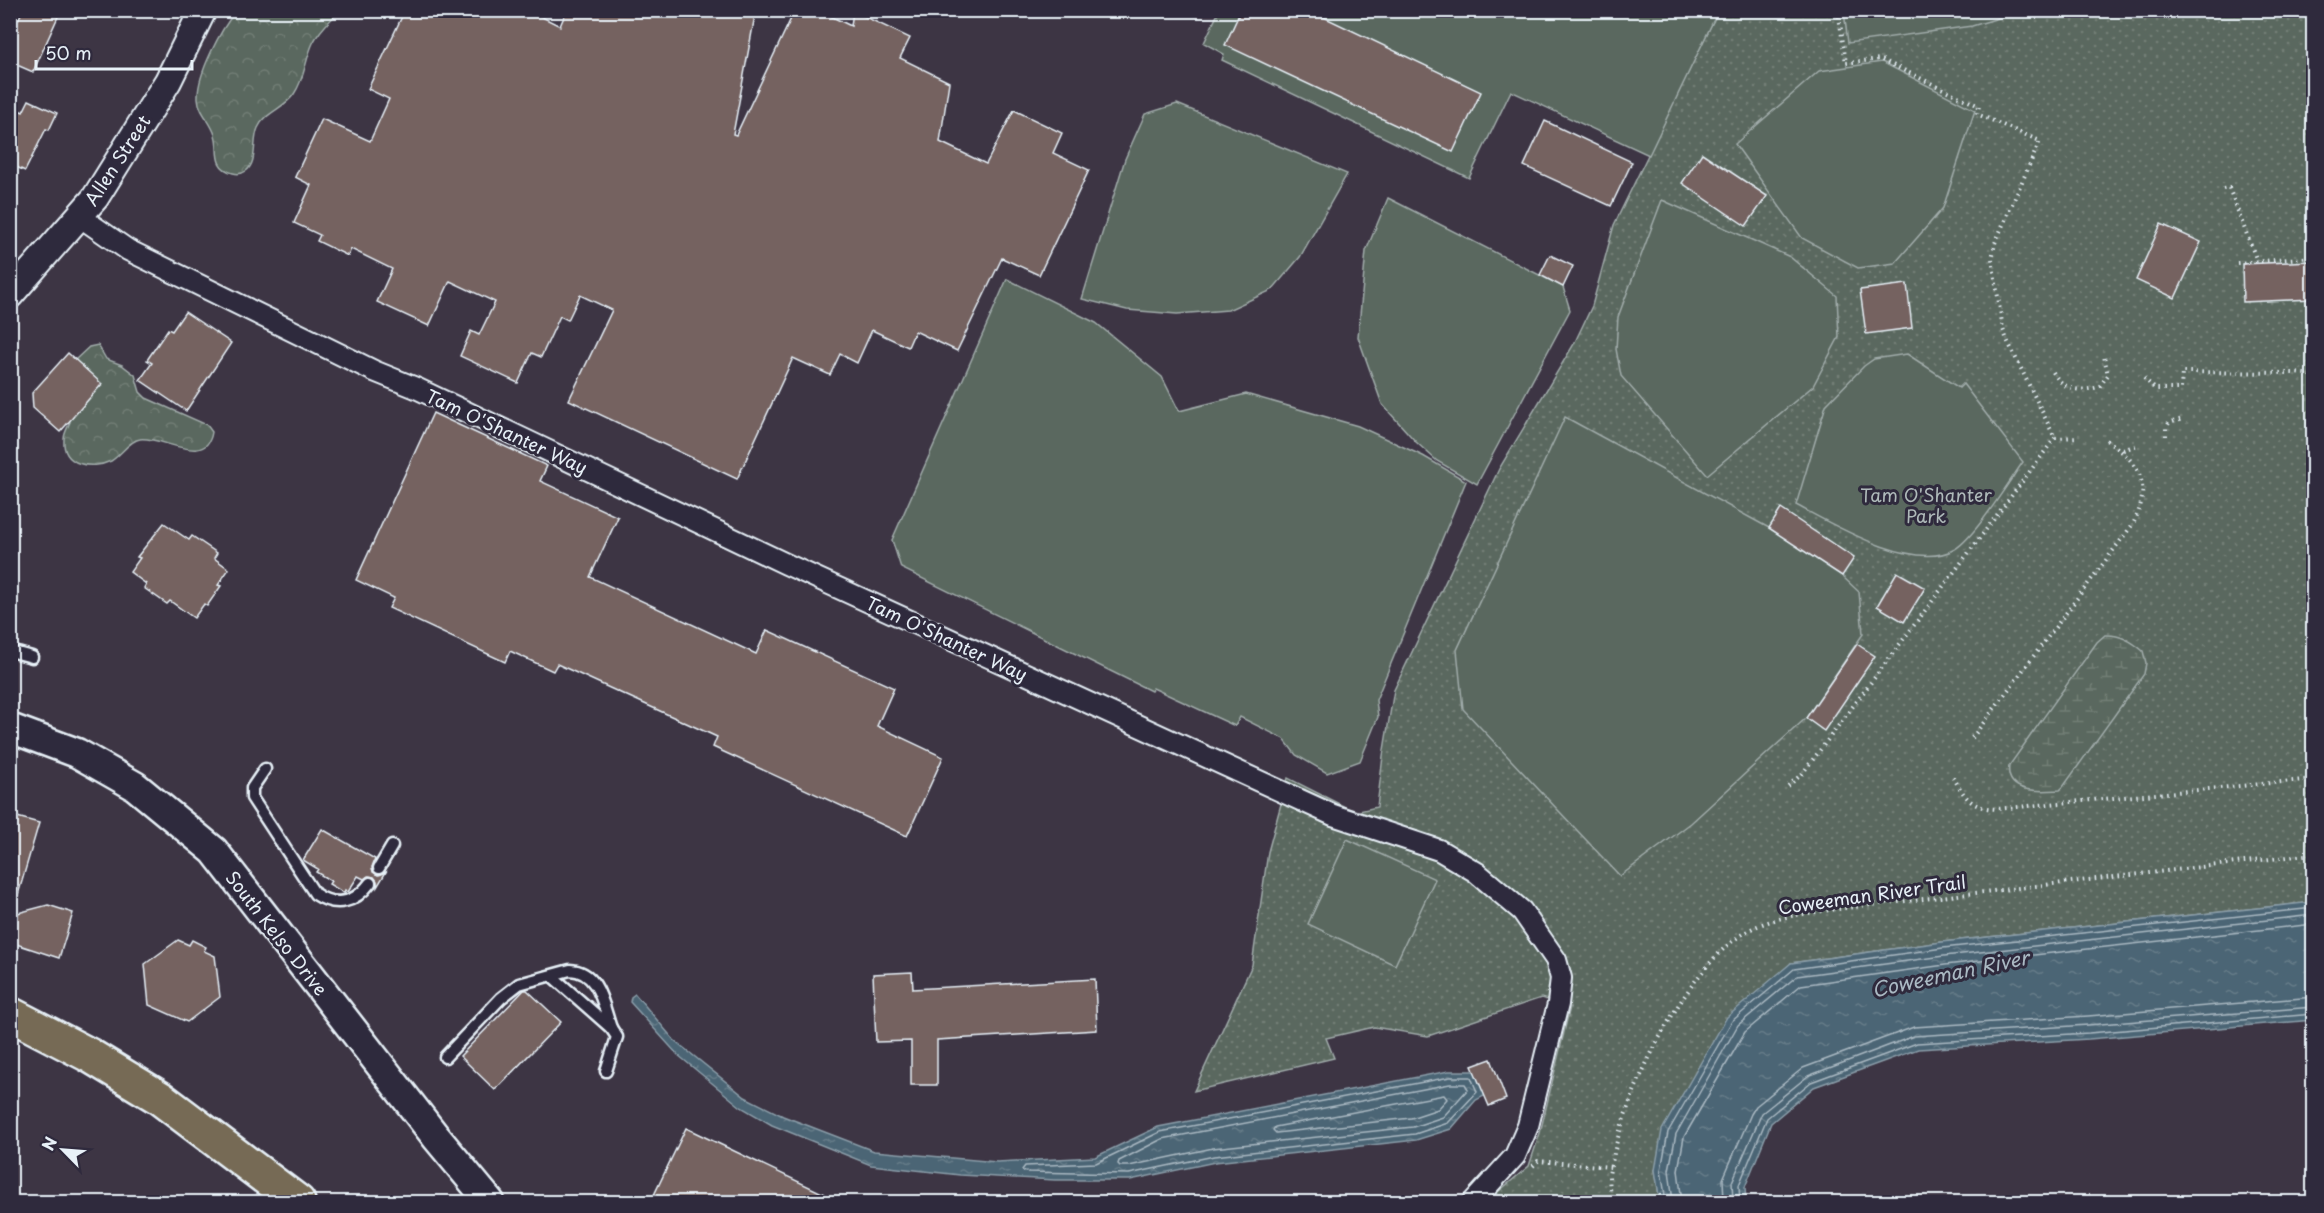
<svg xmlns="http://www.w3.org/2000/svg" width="2324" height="1213" font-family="'Playpen Sans',sans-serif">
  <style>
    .grass { fill: url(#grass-dots); stroke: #a1acab; stroke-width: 1.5 }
    .forest { fill: url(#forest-crowns); stroke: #a1acab; stroke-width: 1.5 }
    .wetland { fill: url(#wetland-marsh); stroke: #a1acab; stroke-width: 1.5 }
    .pitch { fill: #5a685e; stroke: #a1acab; stroke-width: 1.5 }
    .water { fill: url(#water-ripples); stroke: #8a9da9; stroke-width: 1.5 }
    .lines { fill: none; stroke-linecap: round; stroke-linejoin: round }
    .shore { stroke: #aab9c3; stroke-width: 1.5 }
    .building { fill: #746261; stroke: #e8f1f8; stroke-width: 1.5 }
    .service-casing { stroke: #e8f1f8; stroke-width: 15 }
    .minor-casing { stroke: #e8f1f8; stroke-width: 24 }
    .tertiary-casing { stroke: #e8f1f8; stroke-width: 30 }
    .secondary-casing { stroke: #e8f1f8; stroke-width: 33 }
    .motorway-casing { stroke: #e8f1f8; stroke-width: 38 }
    .path { stroke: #e8f1f8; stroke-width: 4; stroke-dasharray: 1.5 4.5; stroke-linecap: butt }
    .service { stroke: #2f2a3d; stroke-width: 10 }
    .minor { stroke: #2f2a3d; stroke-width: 20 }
    .tertiary { stroke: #2f2a3d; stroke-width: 26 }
    .secondary { stroke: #2f2a3d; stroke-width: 28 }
    .motorway { stroke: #766a54; stroke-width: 33 }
    .labels { text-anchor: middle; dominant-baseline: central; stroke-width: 6; stroke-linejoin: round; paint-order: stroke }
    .street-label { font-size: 18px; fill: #e8f1f8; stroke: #2f2a3d }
    .park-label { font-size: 18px; fill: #afbaba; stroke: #2f2a3d }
    .water-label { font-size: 20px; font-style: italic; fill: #aab9c3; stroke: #2f2a3d }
  </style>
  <defs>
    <pattern id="grass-dots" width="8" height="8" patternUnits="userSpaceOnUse" patternTransform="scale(1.5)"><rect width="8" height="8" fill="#5a685e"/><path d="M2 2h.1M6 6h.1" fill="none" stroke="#727e76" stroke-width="1.8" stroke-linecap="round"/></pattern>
    <pattern id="forest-crowns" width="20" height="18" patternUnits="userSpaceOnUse" patternTransform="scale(1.5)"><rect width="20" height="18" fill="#5a685e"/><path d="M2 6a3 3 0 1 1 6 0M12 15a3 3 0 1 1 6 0" fill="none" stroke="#727e76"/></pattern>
    <pattern id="wetland-marsh" width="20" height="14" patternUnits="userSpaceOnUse" patternTransform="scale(1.5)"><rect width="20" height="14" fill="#5a685e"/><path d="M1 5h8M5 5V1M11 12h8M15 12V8" fill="none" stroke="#727e76"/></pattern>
    <pattern id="water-ripples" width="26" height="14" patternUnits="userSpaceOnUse" patternTransform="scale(1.5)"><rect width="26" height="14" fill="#4c6574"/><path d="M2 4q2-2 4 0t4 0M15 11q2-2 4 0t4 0" fill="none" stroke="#667c89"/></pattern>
  </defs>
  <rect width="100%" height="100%" fill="#3d3544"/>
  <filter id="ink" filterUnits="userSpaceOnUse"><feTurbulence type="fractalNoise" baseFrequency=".0167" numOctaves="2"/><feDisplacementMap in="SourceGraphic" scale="12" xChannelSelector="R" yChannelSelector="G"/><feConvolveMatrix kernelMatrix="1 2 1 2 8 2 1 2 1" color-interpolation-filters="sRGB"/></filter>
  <g filter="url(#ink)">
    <polygon class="grass" points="1718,11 2313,11 2313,902 1942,942 1791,963 1655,1170 1660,1202 1486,1202 1529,1166 1540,1133 1570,1007 1541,998 1428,1036 1374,1027 1326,1038 1334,1058 1194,1091 1252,965 1268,852 1288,778 1355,812 1377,807 1383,756 1394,690 1499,469 1574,344 1592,306 1614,225"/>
    <g class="forest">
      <path d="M236 11H339C330 21 319 30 313 43 305 60 305 78 294 94 285 108 265 112 258 128 252 141 258 162 246 171 242 174 237 174 233 173 211 167 220 149 215 135 211 121 199 113 198 98 197 74 221 29 236 11Z"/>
      <path d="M98 345 106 359 122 365 135 375 140 392 146 398 207 425 212 432C207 468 162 436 140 439 130 440 121 455 111 461 92 470 62 466 64 439 64 433 68 427 70 422L66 414 76 368V359L89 347Z"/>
    </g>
    <path class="wetland" d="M2105 635C2120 634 2132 641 2143 651L2146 663 2144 674 2063 787 2060 790C2042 791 2005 795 2009 766L2097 642Z"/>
    <g class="pitch">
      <polygon points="1219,11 1718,11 1649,155 1511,91 1469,178 1222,60 1224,54 1204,43"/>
      <polygon points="1844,11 1844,10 2022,11 1972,26 1848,43"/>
      <polygon points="1882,62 1975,110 1943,208 1895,263 1858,268 1802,238 1735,144 1819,71"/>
      <polygon points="1177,104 1347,174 1300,257 1272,290 1228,310 1177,314 1127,310 1082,299 1125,159 1145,114"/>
      <polygon points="1388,198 1563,287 1570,310 1477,484 1437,461 1416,442 1382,404 1358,337 1366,251"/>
      <polygon points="1662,200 1790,257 1837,296 1839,337 1813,386 1707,475 1621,376 1616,349 1618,317"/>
      <polygon points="1007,279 1096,323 1162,377 1179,411 1246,394 1358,426 1423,456 1466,481 1376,700 1378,717 1360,761 1327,773 1296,755 1284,739 1240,717 1235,726 1153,688 1151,691 901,568 892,540"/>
      <path d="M1907 354 1959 388 1963 384 2023 462C2008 483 1975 537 1955 549 1914 573 1832 524 1796 505L1826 405 1864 366 1874 359Z"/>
      <polygon points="1565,417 1769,528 1842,576 1859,592 1863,634 1806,718 1691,823 1620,876 1463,709 1457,650"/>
      <polygon points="1347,839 1435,879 1395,965 1308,924"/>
    </g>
    <g class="water">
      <polygon points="2313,902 2313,1020 2089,1039 1918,1049 1814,1087 1771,1123 1745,1187 1746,1202 1660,1202 1655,1170 1662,1130 1727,1017 1791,963 1942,942"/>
      <polygon points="635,994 674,1040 745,1097 783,1116 874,1151 997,1162 1095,1157 1158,1127 1449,1071 1475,1071 1486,1095 1476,1100 1451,1129 1416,1140 1215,1162 1130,1180 1055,1180 960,1175 871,1165 772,1125 741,1107 678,1055 630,1002 631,997"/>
    </g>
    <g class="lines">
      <g class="shore">
        <polygon points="1450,1077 1471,1077 1477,1092 1448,1123 1415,1134 1214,1156 1129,1174 1025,1172 1022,1170 1025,1166 1096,1163 1160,1132"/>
        <polygon points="1450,1084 1465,1084 1468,1089 1443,1117 1413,1127 1213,1148 1129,1166 1120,1166 1118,1164 1119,1161 1162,1139"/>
        <polygon points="1444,1095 1447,1099 1438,1109 1411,1118 1276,1133 1273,1130 1275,1127"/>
        <polyline points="1666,1202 1661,1170 1668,1132 1732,1021 1794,969 1943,948 2314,908"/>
        <polyline points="1673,1202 1669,1170 1676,1134 1738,1025 1797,976 1944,956 2314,915"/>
        <polyline points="1682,1202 1678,1170 1684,1137 1745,1032 1801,985 1945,965 2314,924"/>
        <polyline points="1724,1202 1723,1179 1751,1114 1756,1106 1803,1068 1914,1027 2088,1016 2314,997"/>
        <polyline points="1733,1202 1732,1182 1762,1113 1808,1076 1914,1036 2088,1025 2314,1007"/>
        <polyline points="1740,1202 1739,1185 1767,1118 1811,1082 1917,1043 2089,1033 2314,1014"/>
      </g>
    </g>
    <g class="building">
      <polygon points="23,10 61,10 33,72 10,62 10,36"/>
      <polygon points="405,10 528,10 560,26 567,10 756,10 733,134 736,135 795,10 818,10 851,26 853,11 910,38 900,58 949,82 940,142 986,164 1014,110 1062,133 1053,153 1089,170 1039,275 1002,258 957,351 915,331 908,347 872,330 857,363 840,354 830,375 793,358 737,479 569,400 612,310 580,295 568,320 560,316 541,357 532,353 518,383 460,356 471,331 479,335 495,302 450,281 429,326 377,302 392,269 351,249 348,256 317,241 320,235 294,223 311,185 295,177 322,119 370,141 389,99 368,89"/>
      <polygon points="1241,10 1309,10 1481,92 1453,152 1225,45"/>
      <polygon points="29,100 57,113 49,130 46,129 25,171 10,164 10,106 23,112"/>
      <polygon points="1545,121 1632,162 1611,206 1524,166"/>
      <polygon points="1702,153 1767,196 1746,226 1682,183"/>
      <polygon points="2161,224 2201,242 2175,298 2136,280"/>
      <polygon points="1550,255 1573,266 1563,287 1540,275"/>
      <polygon points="2313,261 2313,299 2243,302 2242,264"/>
      <polygon points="1907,284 1912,328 1866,334 1860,290"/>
      <polygon points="185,312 231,343 186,411 140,380 152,363 147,360 168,329 172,331"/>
      <polygon points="68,353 102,384 60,432 33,408 32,393"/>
      <polygon points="433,413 547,466 540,481 618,517 590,577 756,654 767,630 894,688 877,726 943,757 907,836 713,747 717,737 557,664 553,671 510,651 505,662 389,608 394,598 356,580"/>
      <polygon points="1781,509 1854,558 1842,576 1769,528"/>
      <polygon points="164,523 189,540 192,536 217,553 214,558 229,569 218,585 221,586 207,606 204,604 194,618 170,601 167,604 144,588 146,584 130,572 140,558 137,557"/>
      <polygon points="1897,572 1925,588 1904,622 1877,606"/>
      <polygon points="1857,644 1875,656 1824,731 1806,718"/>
      <polygon points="10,815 39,823 15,905 10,904"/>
      <polygon points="322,829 375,859 372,867 373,872 378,875 386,872 377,887 377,881 374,877 368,876 364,879 358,876 348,892 345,890 344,893 329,884 331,881 316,872 318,869 303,860"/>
      <polygon points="48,905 73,913 59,958 10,942 10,915"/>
      <polygon points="178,940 189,945 192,940 206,947 204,951 215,956 220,997 187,1022 149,1005 145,964"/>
      <polygon points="912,972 913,989 1095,979 1097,1030 937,1040 937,1085 911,1085 911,1041 876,1042 873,974"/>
      <polygon points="524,990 527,990 561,1022 495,1090 460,1056"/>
      <polygon points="1491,1059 1506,1099 1489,1106 1472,1066"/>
      <polygon points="686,1128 843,1203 671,1203 654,1195"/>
    </g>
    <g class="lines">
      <g class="service-casing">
        <g id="service">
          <polyline points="10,651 32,657"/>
          <path d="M265 769 252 788V798L315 894C336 908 355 903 370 883"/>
          <polyline points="379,868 392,846"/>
          <polyline points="552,976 611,1028 617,1037 606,1071"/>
          <path d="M445 1057 501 998 519 984 570 970C599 971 603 1005 611 1028"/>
        </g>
      </g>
      <g class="minor-casing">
        <polyline id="minor" points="79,216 128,250 374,371 416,388 786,564 1333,815 1439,850 1476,872 1522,911 1556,960 1561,978 1558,1004 1528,1126 1515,1156 1473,1202"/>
      </g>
      <g class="tertiary-casing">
        <polyline id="tertiary" points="10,295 95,198 168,81 203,10"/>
      </g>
      <g class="secondary-casing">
        <polyline id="secondary" points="10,728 77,753 135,786 214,851 436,1137 490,1202"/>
      </g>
      <g class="motorway-casing">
        <polyline id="motorway" points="10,1014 89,1055 160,1098 298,1202"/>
      </g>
      <g class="path">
        <polyline points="1838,10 1846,63 1880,59 1979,106 1977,114 2040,141 1995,243 1992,259 2003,329 2007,340 2055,438 2079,437"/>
        <polyline points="2223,189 2229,188 2257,261"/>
        <polyline points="2237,263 2314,257"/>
        <path d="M2053 372C2064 391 2079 392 2099 387L2108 375 2104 356"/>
        <polyline points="2144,378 2155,389 2181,389 2182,372 2295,373 2314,375"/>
        <polyline points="2166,436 2166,428 2169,423 2183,419"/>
        <polyline points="2123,450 2140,444"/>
        <path d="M1972 738 2133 524C2154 483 2138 460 2103 438"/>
        <path d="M1953 777C1966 798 1970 808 1997 809L2314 779"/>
        <polyline points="1788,786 1802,774 2055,438"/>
        <polyline points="1533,1166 1538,1161 1611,1167"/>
        <path d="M1612 1202C1611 1194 1609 1184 1609 1175 1610 1168 1613 1160 1614 1153 1629 1087 1685 970 1744 933 1773 915 1812 913 1845 908L2314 854"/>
      </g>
      <use href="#service" class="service"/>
      <use href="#minor" class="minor"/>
      <use href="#tertiary" class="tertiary"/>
      <use href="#secondary" class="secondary"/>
      <use href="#motorway" class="motorway"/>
    </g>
  </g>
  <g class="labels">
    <g class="street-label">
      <text transform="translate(117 160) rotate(-57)">Allen Street</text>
      <text transform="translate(507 431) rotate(25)">Tam O'Shanter Way</text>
      <text transform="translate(947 638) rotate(25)">Tam O'Shanter Way</text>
      <text transform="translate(1872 894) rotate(-8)">Coweeman River Trail</text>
      <text transform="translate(277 933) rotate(52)">South Kelso Drive</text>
    </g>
    <g class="park-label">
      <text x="1926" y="494">Tam O'Shanter<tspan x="1926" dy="21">Park</tspan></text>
    </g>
    <g class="water-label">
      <text transform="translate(1950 973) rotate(-12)">Coweeman River</text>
    </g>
  </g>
  <rect width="2324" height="1213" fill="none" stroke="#2f2a3d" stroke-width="36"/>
  <rect x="18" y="18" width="2288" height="1177" fill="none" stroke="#e8f1f8" stroke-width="2" filter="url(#ink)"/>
  <g transform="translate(63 1150) rotate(295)" stroke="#2f2a3d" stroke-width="4.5" paint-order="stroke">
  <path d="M0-4.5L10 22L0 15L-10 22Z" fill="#e8f1f8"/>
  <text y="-9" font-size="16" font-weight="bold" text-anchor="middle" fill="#e8f1f8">N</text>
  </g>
  <path d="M36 60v9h156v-9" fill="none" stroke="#e8f1f8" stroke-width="3"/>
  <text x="45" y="60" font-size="18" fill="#e8f1f8" stroke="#2f2a3d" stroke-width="4.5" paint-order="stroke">50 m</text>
</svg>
